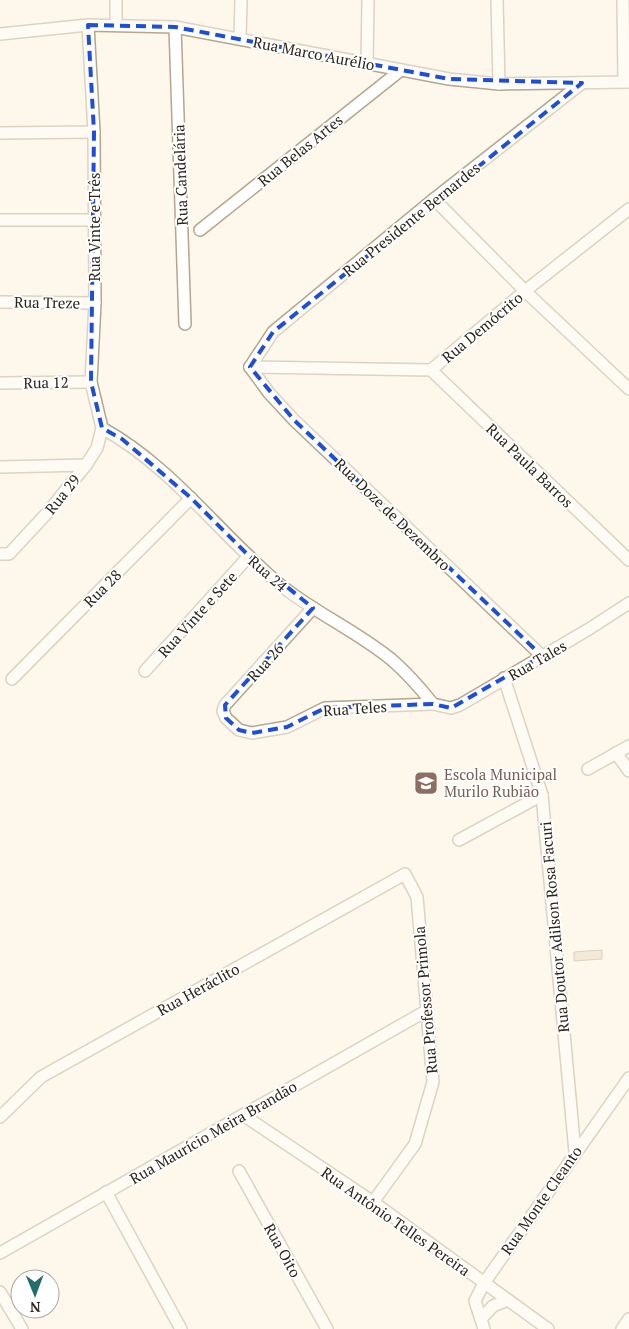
<svg xmlns="http://www.w3.org/2000/svg" width="629" height="1329" font-family="'PT Serif',serif">
  <style>
    .building { fill: #e9d8bc; stroke: #b3a388 }
    .lines { fill: none; stroke-linecap: round; stroke-linejoin: round }
    .street-casing { stroke: #b6a68b; stroke-width: 14 }
    .street { stroke: #fff; stroke-width: 11 }
    .marked { fill: none; stroke: #1d4ed8; stroke-width: 4; stroke-dasharray: 10 6; stroke-linejoin: round }
    .labels { text-anchor: middle; dominant-baseline: central; stroke-width: 4; stroke-linejoin: round; paint-order: stroke }
    .street-label { font-size: 15px; fill: #2b251b; stroke: #fff }
    .education-label { font-size: 15px; fill: #785e54; stroke: #fff; text-anchor: start }
  </style>
  <rect width="100%" height="100%" fill="#fef7ec"/>
  <polygon class="building" points="602,950 602,959 574,961 574,952"/>
  <g class="lines">
    <g class="street-casing">
      <g id="street">
        <polyline points="497,0 499,84"/>
        <polyline points="623,0 624,82"/>
        <polyline points="116,25 116,0"/>
        <polyline points="175,27 185,324"/>
        <polyline points="0,34 88,25 175,27 449,79 499,84 629,82"/>
        <polyline points="240,38 241,0"/>
        <polyline points="367,64 368,0"/>
        <polyline points="0,133 94,132"/>
        <polyline points="434,199 525,291 629,389"/>
        <polyline points="0,220 95,220"/>
        <polyline points="200,230 401,70"/>
        <polyline points="0,302 95,303"/>
        <polyline points="250,367 273,332 434,199 582,83"/>
        <polyline points="250,367 431,370 525,291 629,209"/>
        <polyline points="250,367 269,393 294,420 542,656"/>
        <polyline points="431,370 629,560"/>
        <polyline points="0,383 91,382"/>
        <path d="M102 428C171 466 219 533 278 583 313 612 357 631 392 660 407 673 421 689 433 704L451 708 460 705 589 629 629 603"/>
        <polyline points="0,467 86,465"/>
        <polyline points="0,554 9,554 48,512 86,465 97,448 102,428 91,382 95,303 94,132 88,25"/>
        <polyline points="313,608 225,705 223,711 226,718 239,730 252,733 287,727 325,708 433,704"/>
        <polyline points="145,671 249,556"/>
        <polyline points="504,678 542,795 575,1152"/>
        <polyline points="12,679 191,498"/>
        <polyline points="616,753 629,771"/>
        <polyline points="588,769 629,746"/>
        <polyline points="459,840 542,795"/>
        <polyline points="243,1115 373,1202 548,1329"/>
        <polyline points="0,1117 41,1077 405,874 417,897 433,1082 415,1144 373,1202"/>
        <polyline points="239,1171 327,1329"/>
        <polyline points="106,1192 181,1329"/>
        <polyline points="0,1253 426,1011"/>
        <polyline points="0,1292 22,1329"/>
        <polyline points="481,1319 493,1306 508,1300"/>
        <polyline points="484,1329 475,1301 484,1283 629,1078"/>
        <polyline points="622,1329 629,1319"/>
      </g>
    </g>
    <use href="#street" class="street"/>
  </g>
  <path d="M0 0H629V1329H0ZM88 25 175 27 449 79 582 83 273 332 250 367 294 420 542 656 451 708 433 704 325 708 287 727 252 733 239 730 226 718 225 705 313 608 249 556 191 498 122 439 102 428 91 382 94 132Z" fill="#fef7ec" fill-opacity=".55" fill-rule="evenodd"/>
  <path class="marked" d="M88 25 175 27 449 79 582 83 273 332 250 367 294 420 542 656 451 708 433 704 325 708 287 727 252 733 239 730 226 718 225 705 313 608 249 556 191 498 122 439 102 428 91 382 94 132Z"/>
  <defs>
    <g id="school-square" transform="scale(1.25)"><rect x="-9" y="-9" width="18" height="18" rx="4" fill="#8d6e63" stroke="#fff"/><path d="M0-5L7-2L0 1L-7-2ZM-4 1L0 2.5L4 1V4Q0 6-4 4Z" fill="#fff"/></g>
  </defs>
  <g fill-rule="evenodd">
    <use href="#school-square" x="426" y="783"/>
  </g>
  <g class="labels">
    <g class="street-label">
      <text transform="translate(314 53) rotate(11)">Rua Marco Aurélio</text>
      <text transform="translate(300 150) rotate(-39)">Rua Belas Artes</text>
      <text transform="translate(180 175) rotate(-92)">Rua Candelária</text>
      <text transform="translate(411 219) rotate(-39)">Rua Presidente Bernardes</text>
      <text transform="translate(94 227) rotate(-90)">Rua Vinte e Três</text>
      <text transform="translate(47 302) rotate(1)">Rua Treze</text>
      <text transform="translate(482 327) rotate(-40)">Rua Demócrito</text>
      <text transform="translate(46 382) rotate(-1)">Rua 12</text>
      <text transform="translate(530 465) rotate(44)">Rua Paula Barros</text>
      <text transform="translate(62 494) rotate(-51)">Rua 29</text>
      <text transform="translate(393 514) rotate(44)">Rua Doze de Dezembro</text>
      <text transform="translate(268 573) rotate(41)">Rua 24</text>
      <text transform="translate(102 588) rotate(-45)">Rua 28</text>
      <text transform="translate(197 614) rotate(-48)">Rua Vinte e Sete</text>
      <text transform="translate(537 660) rotate(-30)">Rua Tales</text>
      <text transform="translate(265 662) rotate(-48)">Rua 26</text>
      <text transform="translate(355 708) rotate(-4)">Rua Teles</text>
      <text transform="translate(554 927) rotate(-95)">Rua Doutor Adilson Rosa Facuri</text>
      <text transform="translate(198 989) rotate(-29)">Rua Heráclito</text>
      <text transform="translate(425 1000) rotate(-95)">Rua Professor Primola</text>
      <text transform="translate(213 1132) rotate(-30)">Rua Maurício Meira Brandão</text>
      <text transform="translate(541 1200) rotate(-55)">Rua Monte Cleanto</text>
      <text transform="translate(396 1221) rotate(35)">Rua Antônio Telles Pereira</text>
      <text transform="translate(283 1250) rotate(61)">Rua Oito</text>
    </g>
    <g class="education-label">
      <text x="444" y="774">Escola Municipal<tspan x="444" dy="17">Murilo Rubião</tspan></text>
    </g>
  </g>
  <g transform="translate(35 1294) rotate(179)"><circle r="24" fill="#ffffff" stroke="#aaa8a4"/>
  <path d="M0-4L9 19L0 12L-9 19Z" fill="#236d6a"/>
  <text y="-8" font-size="14" font-weight="bold" text-anchor="middle" fill="#2b251b">N</text>
  </g>
</svg>
